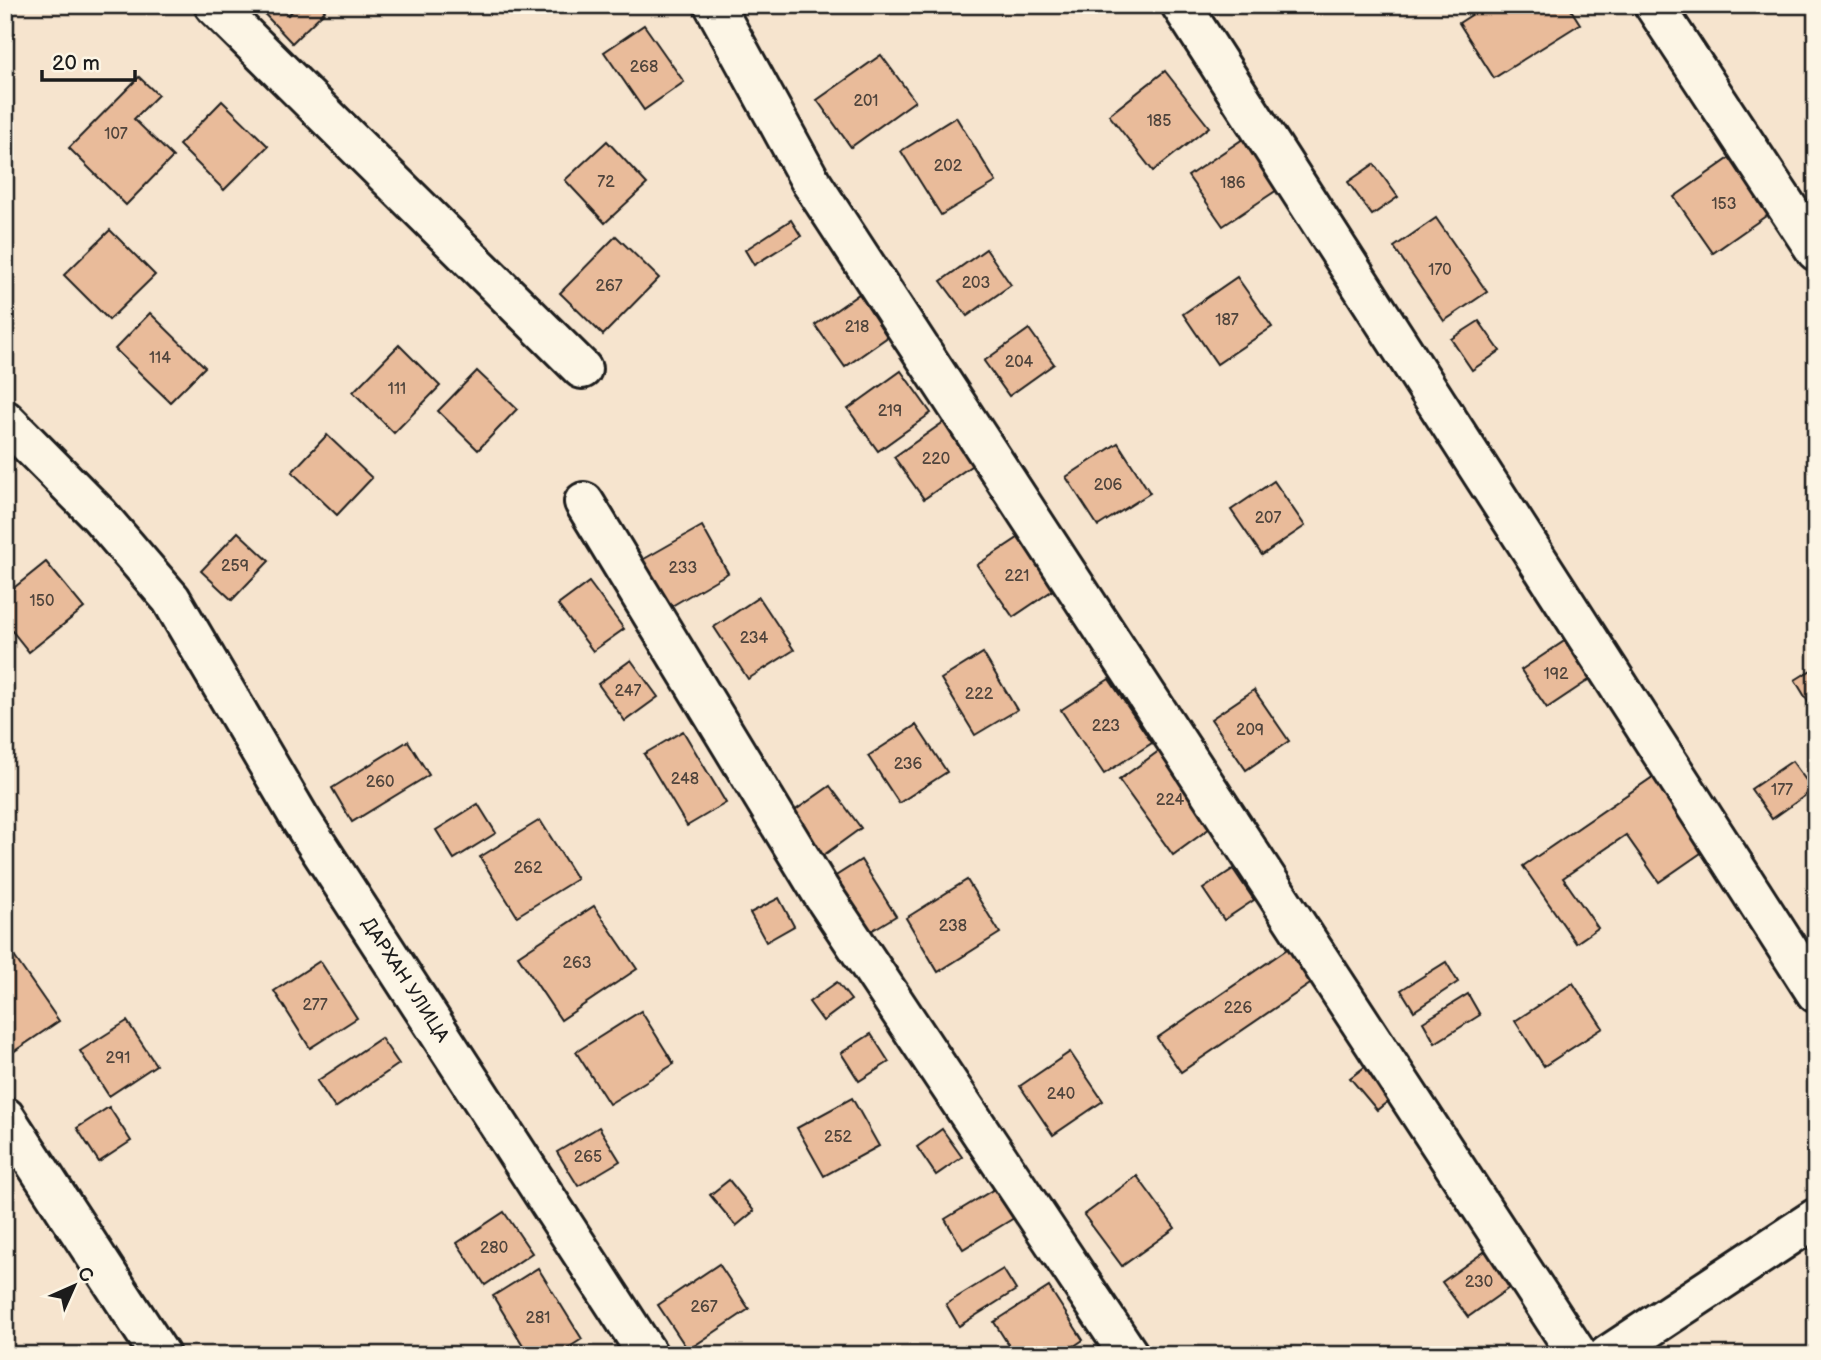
<svg xmlns="http://www.w3.org/2000/svg" width="1821" height="1360" font-family="'Balsamiq Sans',sans-serif">
  <style>
    .building { fill: #e9bb9a; stroke: #1c1c1c; stroke-width: 2 }
    .lines { fill: none; stroke-linecap: round; stroke-linejoin: round }
    .minor-casing { stroke: #1c1c1c; stroke-width: 44 }
    .minor { stroke: #fcf5e5; stroke-width: 38 }
    .labels { text-anchor: middle; dominant-baseline: central; stroke-width: 5; stroke-linejoin: round; paint-order: stroke }
    .number-label { font-size: 16px; fill: #4f443c }
    .street-label { font-size: 19px; fill: #1c1c1c; stroke: #fcf5e5 }
  </style>
  <rect width="100%" height="100%" fill="#f6e4ce"/>
  <filter id="ink" filterUnits="userSpaceOnUse"><feTurbulence type="fractalNoise" baseFrequency=".0143" numOctaves="2"/><feDisplacementMap in="SourceGraphic" scale="14" xChannelSelector="R" yChannelSelector="G"/><feConvolveMatrix kernelMatrix="1 2 1 2 8 2 1 2 1" color-interpolation-filters="sRGB"/></filter>
  <g filter="url(#ink)">
    <g class="building">
      <polygon points="256,5 278,5 288,15 299,5 319,5 325,11 292,43"/>
      <polygon points="1487,5 1568,5 1580,24 1494,78 1459,23"/>
      <polygon points="644,25 684,82 644,110 604,52"/>
      <polygon points="881,55 915,101 851,147 817,100"/>
      <polygon points="1165,71 1209,127 1153,171 1109,115"/>
      <polygon points="139,77 158,95 134,119 173,157 126,205 69,148"/>
      <polygon points="222,101 268,146 224,190 179,145"/>
      <polygon points="956,117 996,182 941,215 901,151"/>
      <polygon points="1243,139 1277,190 1223,226 1188,176"/>
      <polygon points="607,141 647,184 605,223 565,180"/>
      <polygon points="1734,155 1773,211 1713,253 1674,197"/>
      <polygon points="1374,164 1398,197 1372,215 1348,182"/>
      <polygon points="1436,218 1487,292 1444,321 1394,247"/>
      <polygon points="791,220 801,236 754,265 745,250"/>
      <polygon points="110,230 155,275 109,320 64,275"/>
      <polygon points="616,236 659,278 603,335 560,293"/>
      <polygon points="986,249 1011,285 967,316 941,281"/>
      <polygon points="1237,277 1272,327 1217,364 1183,314"/>
      <polygon points="869,287 899,329 845,367 815,325"/>
      <polygon points="150,313 205,367 170,402 115,349"/>
      <polygon points="1479,321 1500,351 1472,370 1451,339"/>
      <polygon points="1029,329 1054,364 1009,396 984,361"/>
      <polygon points="399,345 440,386 394,433 353,392"/>
      <polygon points="477,371 517,409 478,450 438,411"/>
      <polygon points="901,371 931,413 878,451 848,409"/>
      <polygon points="948,419 978,461 924,499 894,457"/>
      <polygon points="327,435 372,478 337,515 292,472"/>
      <polygon points="1118,443 1150,493 1098,526 1066,477"/>
      <polygon points="1274,481 1305,526 1262,555 1231,510"/>
      <polygon points="702,526 728,573 665,610 637,563"/>
      <polygon points="238,532 269,561 232,600 201,571"/>
      <polygon points="1021,536 1056,588 1013,617 977,565"/>
      <polygon points="46,562 84,608 29,652 5,622 5,595"/>
      <polygon points="589,582 624,629 593,651 558,605"/>
      <polygon points="759,597 794,650 748,679 714,627"/>
      <polygon points="1566,640 1592,678 1547,708 1521,670"/>
      <polygon points="983,653 1017,710 975,735 941,679"/>
      <polygon points="631,660 658,697 625,721 598,684"/>
      <polygon points="1816,667 1816,715 1795,680"/>
      <polygon points="1109,679 1152,743 1104,774 1061,710"/>
      <polygon points="1254,690 1289,741 1246,770 1211,719"/>
      <polygon points="916,725 947,772 899,803 868,756"/>
      <polygon points="683,731 726,803 687,826 644,754"/>
      <polygon points="408,741 429,775 352,822 332,788"/>
      <polygon points="1167,745 1221,820 1173,855 1119,780"/>
      <polygon points="1792,761 1813,790 1772,819 1751,789"/>
      <polygon points="1663,770 1714,844 1659,882 1626,835 1563,878 1598,928 1576,943 1523,866"/>
      <polygon points="830,786 861,828 821,857 790,814"/>
      <polygon points="478,804 496,833 454,859 436,830"/>
      <polygon points="540,820 577,879 517,916 480,857"/>
      <polygon points="861,860 896,916 866,934 831,879"/>
      <polygon points="1233,869 1254,900 1224,920 1203,889"/>
      <polygon points="967,880 1000,933 938,972 906,918"/>
      <polygon points="779,898 794,926 766,942 750,913"/>
      <polygon points="594,906 637,969 561,1020 518,956"/>
      <polygon points="1296,943 1319,978 1181,1072 1157,1038"/>
      <polygon points="9,949 59,1021 13,1052 5,1040 5,951"/>
      <polygon points="320,961 357,1018 310,1048 274,991"/>
      <polygon points="1446,962 1458,982 1414,1011 1401,990"/>
      <polygon points="837,982 851,1000 823,1021 809,1002"/>
      <polygon points="1573,983 1603,1028 1544,1066 1515,1021"/>
      <polygon points="1468,994 1480,1015 1435,1043 1423,1022"/>
      <polygon points="641,1011 674,1064 609,1104 576,1052"/>
      <polygon points="127,1021 156,1065 109,1096 80,1051"/>
      <polygon points="871,1034 889,1062 859,1081 841,1053"/>
      <polygon points="381,1038 399,1064 335,1108 317,1081"/>
      <polygon points="1070,1052 1103,1101 1053,1135 1020,1086"/>
      <polygon points="1370,1063 1396,1095 1377,1110 1350,1078"/>
      <polygon points="852,1098 879,1146 824,1176 797,1128"/>
      <polygon points="109,1107 131,1141 99,1162 77,1128"/>
      <polygon points="599,1127 620,1161 578,1186 557,1152"/>
      <polygon points="942,1129 962,1157 936,1175 917,1147"/>
      <polygon points="1137,1176 1175,1228 1122,1266 1084,1215"/>
      <polygon points="729,1180 754,1211 736,1226 710,1195"/>
      <polygon points="996,1188 1014,1218 963,1249 945,1219"/>
      <polygon points="504,1212 532,1253 485,1285 457,1243"/>
      <polygon points="1491,1247 1516,1283 1468,1317 1442,1282"/>
      <polygon points="719,1264 749,1309 688,1350 658,1305"/>
      <polygon points="538,1268 582,1339 557,1355 529,1355 493,1296"/>
      <polygon points="1003,1269 1016,1290 959,1326 946,1304"/>
      <polygon points="1049,1287 1083,1340 1061,1355 1015,1355 994,1322"/>
    </g>
    <g class="lines">
      <g class="minor-casing">
        <g id="minor">
          <polyline points="214,5 582,369"/>
          <polyline points="714,5 811,182 1578,1355"/>
          <polyline points="1181,5 1816,993"/>
          <polyline points="1654,5 1816,251"/>
          <polyline points="5,420 99,515 171,599 299,817 648,1355"/>
          <polyline points="584,502 821,892 1129,1355"/>
          <polyline points="5,1117 160,1355"/>
          <polyline points="1608,1355 1816,1218"/>
        </g>
      </g>
      <use href="#minor" class="minor"/>
    </g>
  </g>
  <g class="labels">
    <g class="number-label">
      <text x="644" y="67">268</text>
      <text x="866" y="101">201</text>
      <text x="1159" y="121">185</text>
      <text x="116" y="134">107</text>
      <text x="948" y="166">202</text>
      <text x="606" y="182">72</text>
      <text x="1233" y="183">186</text>
      <text x="1724" y="204">153</text>
      <text x="1440" y="270">170</text>
      <text x="976" y="283">203</text>
      <text x="609" y="286">267</text>
      <text x="1227" y="320">187</text>
      <text x="857" y="327">218</text>
      <text x="160" y="358">114</text>
      <text x="1019" y="362">204</text>
      <text x="397" y="389">111</text>
      <text x="890" y="411">219</text>
      <text x="936" y="459">220</text>
      <text x="1108" y="485">206</text>
      <text x="1268" y="518">207</text>
      <text x="235" y="566">259</text>
      <text x="683" y="568">233</text>
      <text x="1017" y="576">221</text>
      <text x="42" y="601">150</text>
      <text x="754" y="638">234</text>
      <text x="1556" y="674">192</text>
      <text x="628" y="691">247</text>
      <text x="979" y="694">222</text>
      <text x="1106" y="726">223</text>
      <text x="1250" y="730">209</text>
      <text x="908" y="764">236</text>
      <text x="685" y="779">248</text>
      <text x="380" y="782">260</text>
      <text x="1782" y="790">177</text>
      <text x="1170" y="800">224</text>
      <text x="528" y="868">262</text>
      <text x="953" y="926">238</text>
      <text x="577" y="963">263</text>
      <text x="315" y="1005">277</text>
      <text x="1238" y="1008">226</text>
      <text x="118" y="1058">291</text>
      <text x="1061" y="1094">240</text>
      <text x="838" y="1137">252</text>
      <text x="588" y="1157">265</text>
      <text x="494" y="1248">280</text>
      <text x="1479" y="1282">230</text>
      <text x="704" y="1307">267</text>
      <text x="538" y="1318">281</text>
    </g>
    <g class="street-label">
      <text transform="translate(405 980) rotate(57)">ДАРХАН УЛИЦА</text>
    </g>
  </g>
  <rect width="1821" height="1360" fill="none" stroke="#fcf5e5" stroke-width="28"/>
  <rect x="14" y="14" width="1793" height="1332" fill="none" stroke="#1c1c1c" stroke-width="2.5" filter="url(#ink)"/>
  <g transform="translate(74 1286) rotate(45)" stroke="#fcf5e5" stroke-width="5" paint-order="stroke">
  <path d="M0-5L12 26L0 18L-12 26Z" fill="#1c1c1c"/>
  <text y="-10" font-size="19" font-weight="bold" text-anchor="middle" fill="#1c1c1c">С</text>
  </g>
  <path d="M42 70v10h93v-10" fill="none" stroke="#1c1c1c" stroke-width="3.5"/>
  <text x="52" y="70" font-size="21" fill="#1c1c1c" stroke="#fcf5e5" stroke-width="5" paint-order="stroke">20 m</text>
</svg>
